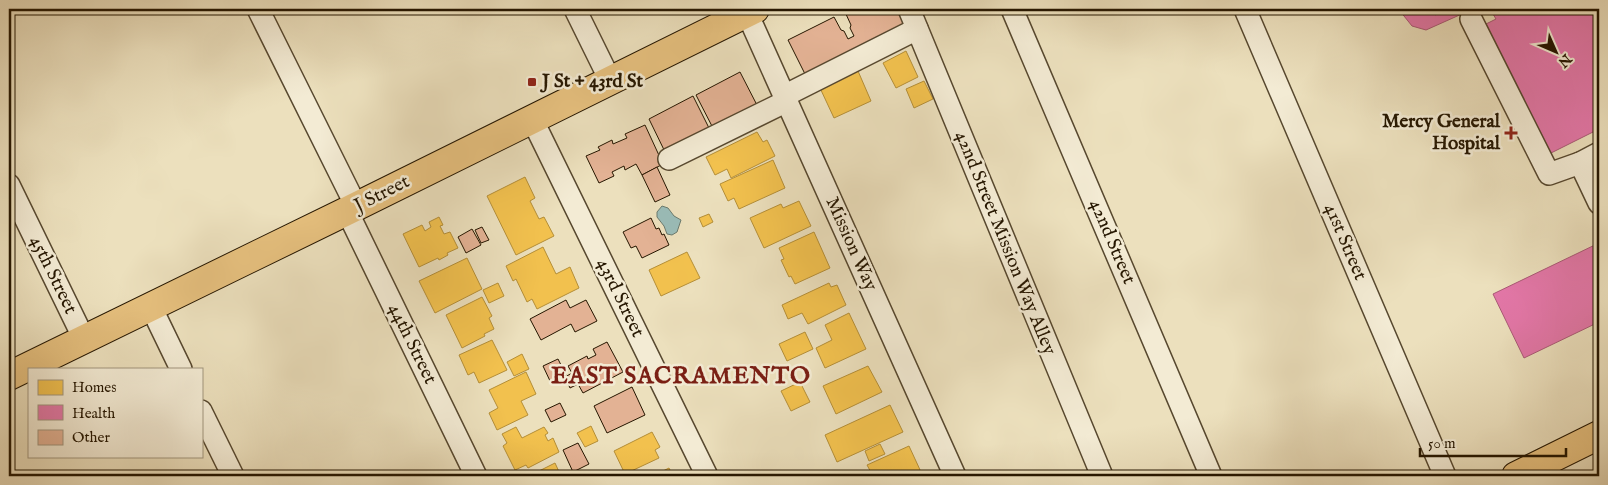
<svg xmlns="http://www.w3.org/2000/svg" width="1608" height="485" font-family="'IM FELL English',serif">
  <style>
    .water { fill: #9abcb7; stroke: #6b7a6e }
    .homes { fill: #f2c14e; stroke: #b48e37 }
    .health { fill: #e377a8; stroke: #aa5a76 }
    .building { fill: #e3b294; stroke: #251600 }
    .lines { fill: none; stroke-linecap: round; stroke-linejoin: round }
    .minor-casing { stroke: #57482f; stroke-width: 24 }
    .major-casing { stroke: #251600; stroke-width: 30 }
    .minor { stroke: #f3ebd4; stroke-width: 21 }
    .major { stroke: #e6c07e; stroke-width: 28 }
    .poi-dot { fill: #8f2418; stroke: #f3ebd4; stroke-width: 2 }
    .labels { text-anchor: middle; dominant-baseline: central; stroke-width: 5; stroke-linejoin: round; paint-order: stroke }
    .poi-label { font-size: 19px; font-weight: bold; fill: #251600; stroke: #f3ebd4; text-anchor: start }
    .street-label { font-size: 19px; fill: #251600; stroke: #f3ebd4 }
    .district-label { font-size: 24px; font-weight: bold; letter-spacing: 1px; fill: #7a1f14; stroke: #f3ebd4 }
  </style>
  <rect width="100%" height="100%" fill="#ece0bd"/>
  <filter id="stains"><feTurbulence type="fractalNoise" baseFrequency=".004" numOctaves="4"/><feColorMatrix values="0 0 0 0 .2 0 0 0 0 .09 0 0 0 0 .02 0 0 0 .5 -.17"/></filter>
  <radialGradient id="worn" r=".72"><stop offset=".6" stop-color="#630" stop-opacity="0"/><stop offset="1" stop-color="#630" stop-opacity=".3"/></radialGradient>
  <polygon class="water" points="662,206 668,208 674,216 681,220 677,232 672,235 667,234 664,226 657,217 657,212"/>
  <g class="homes">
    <polygon points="906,51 918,77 896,88 883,63"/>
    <polygon points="858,71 871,101 834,118 820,88"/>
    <polygon points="924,81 933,99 914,108 906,89"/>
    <polygon points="757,132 763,142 767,140 775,156 731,178 727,169 715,175 706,157"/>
    <polygon points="773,160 785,188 739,209 734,198 728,201 720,184"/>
    <polygon points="525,177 535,198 530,201 539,219 544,217 554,236 516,255 487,196"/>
    <polygon points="799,201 811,226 764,248 750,218 781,204 783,208"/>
    <polygon points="709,214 713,222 703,227 699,218"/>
    <polygon points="439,217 443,225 440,226 444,234 450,232 458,248 447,253 448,255 439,260 438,258 419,267 403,234 422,225 425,231 431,227 429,222"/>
    <polygon points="814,232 830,268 795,284 791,276 789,277 781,260 784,259 779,248"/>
    <polygon points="543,247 556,274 570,267 579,288 537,309 532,299 527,302 516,279 513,281 506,266"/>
    <polygon points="687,252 700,278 661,296 649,270"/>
    <polygon points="467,258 482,289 435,313 419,281"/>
    <polygon points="498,283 504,296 489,303 483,290"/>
    <polygon points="829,283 831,287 837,285 846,305 808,324 802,313 788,319 782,305"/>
    <polygon points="482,297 492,316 489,318 494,329 484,334 485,336 462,348 446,315"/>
    <polygon points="849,313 866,349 825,368 816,348 832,340 825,325"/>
    <polygon points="805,332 813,349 787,361 779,344"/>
    <polygon points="492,340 507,370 479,383 474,372 468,375 459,355"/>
    <polygon points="522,354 529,369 514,376 507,362"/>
    <polygon points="868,366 882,392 836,414 823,386"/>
    <polygon points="526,372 536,394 521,401 528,415 497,430 489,413 498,408 489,390"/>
    <polygon points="800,382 810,402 791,411 781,391"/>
    <polygon points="890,405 903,432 837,462 825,435"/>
    <polygon points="591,426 598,441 585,447 577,433"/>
    <polygon points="516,427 522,438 544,427 548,433 545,435 548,441 553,438 559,452 528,468 526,465 515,470 503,446 507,443 502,434"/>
    <polygon points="652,432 660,447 655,450 659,458 625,474 614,451"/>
    <polygon points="880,444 885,454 869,461 865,451"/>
    <polygon points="909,446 921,472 912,476 873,476 867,465"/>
    <polygon points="555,463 561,476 529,476"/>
    <polygon points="669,468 673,476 653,476"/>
  </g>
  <g class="health">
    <polygon points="1405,9 1432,9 1435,15 1448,9 1473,9 1426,30 1412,26 1400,11"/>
    <polygon points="1490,9 1599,9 1599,129 1547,155 1484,25 1496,19"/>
    <polygon points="1599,243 1599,322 1524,358 1493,294"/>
  </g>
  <g class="building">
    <polygon points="852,9 900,9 909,25 806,76 788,40 834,17 841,30 844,31 848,39 854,36 850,28 851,25 845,12"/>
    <polygon points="740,72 759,109 715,132 696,95"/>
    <polygon points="693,96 712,134 667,156 649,119"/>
    <polygon points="645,125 663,164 642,175 636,164 625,170 624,166 612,172 614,176 599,183 586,156 600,150 598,147 612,140 613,144 627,138 625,134"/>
    <polygon points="657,167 670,195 655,202 642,175"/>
    <polygon points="651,218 656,229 659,228 662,235 664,234 669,245 642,258 636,246 631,248 623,232"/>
    <polygon points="482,227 489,240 481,243 475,230"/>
    <polygon points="472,229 481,245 466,253 458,237"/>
    <polygon points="566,300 570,308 586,300 597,321 575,332 571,324 541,340 530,319"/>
    <polygon points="607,342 623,372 583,393 578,384 570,388 565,377 572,373 568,366 587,356 588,359 596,355 593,349"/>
    <polygon points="558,359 566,375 551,383 543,366"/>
    <polygon points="632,387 645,415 607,433 594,406"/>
    <polygon points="560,403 566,415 551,422 545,410"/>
    <polygon points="578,443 589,464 573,472 563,450"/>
  </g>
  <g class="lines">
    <g class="minor-casing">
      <g id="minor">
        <polyline points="258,9 356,206"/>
        <polyline points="575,9 610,80"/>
        <polyline points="909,9 1102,476"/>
        <polyline points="1012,9 1211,476"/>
        <polyline points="1245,9 1445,476"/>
        <polyline points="747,13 955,476"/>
        <polyline points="1471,19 1549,174 1580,163"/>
        <polyline points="784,96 917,29"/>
        <polyline points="532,119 707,476"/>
        <polyline points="1599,153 1580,163 1599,203"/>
        <polyline points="669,159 787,101"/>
        <polyline points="9,185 84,339"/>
        <polyline points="347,211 476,476"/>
        <polyline points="151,307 181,369"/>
        <polyline points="201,411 233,476"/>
      </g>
    </g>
    <g class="major-casing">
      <g id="major">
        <polyline points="9,376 347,211 755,9"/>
        <polyline points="1516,476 1599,435"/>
      </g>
    </g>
    <use href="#minor" class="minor"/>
    <use href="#major" class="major"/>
  </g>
  <g class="poi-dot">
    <rect x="527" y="77" width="10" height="10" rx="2.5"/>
    <path d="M1508.5 125.5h5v5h5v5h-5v5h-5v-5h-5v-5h5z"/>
  </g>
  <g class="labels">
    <g class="poi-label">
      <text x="542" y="82">J St + 43rd St</text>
      <text x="1500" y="122" text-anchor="end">Mercy General<tspan x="1500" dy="22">Hospital</tspan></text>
    </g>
    <g class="street-label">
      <text transform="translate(382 194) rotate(-27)">J Street</text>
      <text transform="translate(1112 242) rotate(67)">42nd Street</text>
      <text transform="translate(1345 242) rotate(67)">41st Street</text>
      <text transform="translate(1005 243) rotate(68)">42nd Street Mission Way Alley</text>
      <text transform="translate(851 244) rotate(66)">Mission Way</text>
      <text transform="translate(53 275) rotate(64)">45th Street</text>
      <text transform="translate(620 298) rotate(64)">43rd Street</text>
      <text transform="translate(412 344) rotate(64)">44th Street</text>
    </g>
    <g class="district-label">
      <text x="681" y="376">EAST SACRAMENTO</text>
    </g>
  </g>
  <rect width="1608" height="485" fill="none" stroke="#ece0bd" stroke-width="30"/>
  <rect x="10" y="10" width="1588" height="465" fill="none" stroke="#251600" stroke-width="2.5"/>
  <rect x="15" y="15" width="1578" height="455" fill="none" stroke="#251600"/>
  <rect x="28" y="368" width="175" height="90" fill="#f3ebd4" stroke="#a1967f"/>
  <rect x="38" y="380" width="25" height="15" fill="#f2c14e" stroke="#a1967f"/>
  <text x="72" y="392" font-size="15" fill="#251600">Homes</text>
  <rect x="38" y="405" width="25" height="15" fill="#e377a8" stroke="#a1967f"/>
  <text x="72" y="418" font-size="15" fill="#251600">Health</text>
  <rect x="38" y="430" width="25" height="15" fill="#e3b294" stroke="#a1967f"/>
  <text x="72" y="442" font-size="15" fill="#251600">Other</text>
  <g transform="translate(1556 52) rotate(135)" stroke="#f3ebd4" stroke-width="4" paint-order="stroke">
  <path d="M0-4L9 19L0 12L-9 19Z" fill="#251600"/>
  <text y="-8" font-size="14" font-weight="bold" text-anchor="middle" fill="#251600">N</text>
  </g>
  <path d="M1420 448v8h146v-8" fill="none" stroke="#251600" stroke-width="2.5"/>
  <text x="1428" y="448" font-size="15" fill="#251600" stroke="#f3ebd4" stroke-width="4" paint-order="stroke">50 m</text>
  <rect width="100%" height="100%" filter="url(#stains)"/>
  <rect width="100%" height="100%" fill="url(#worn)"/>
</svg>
